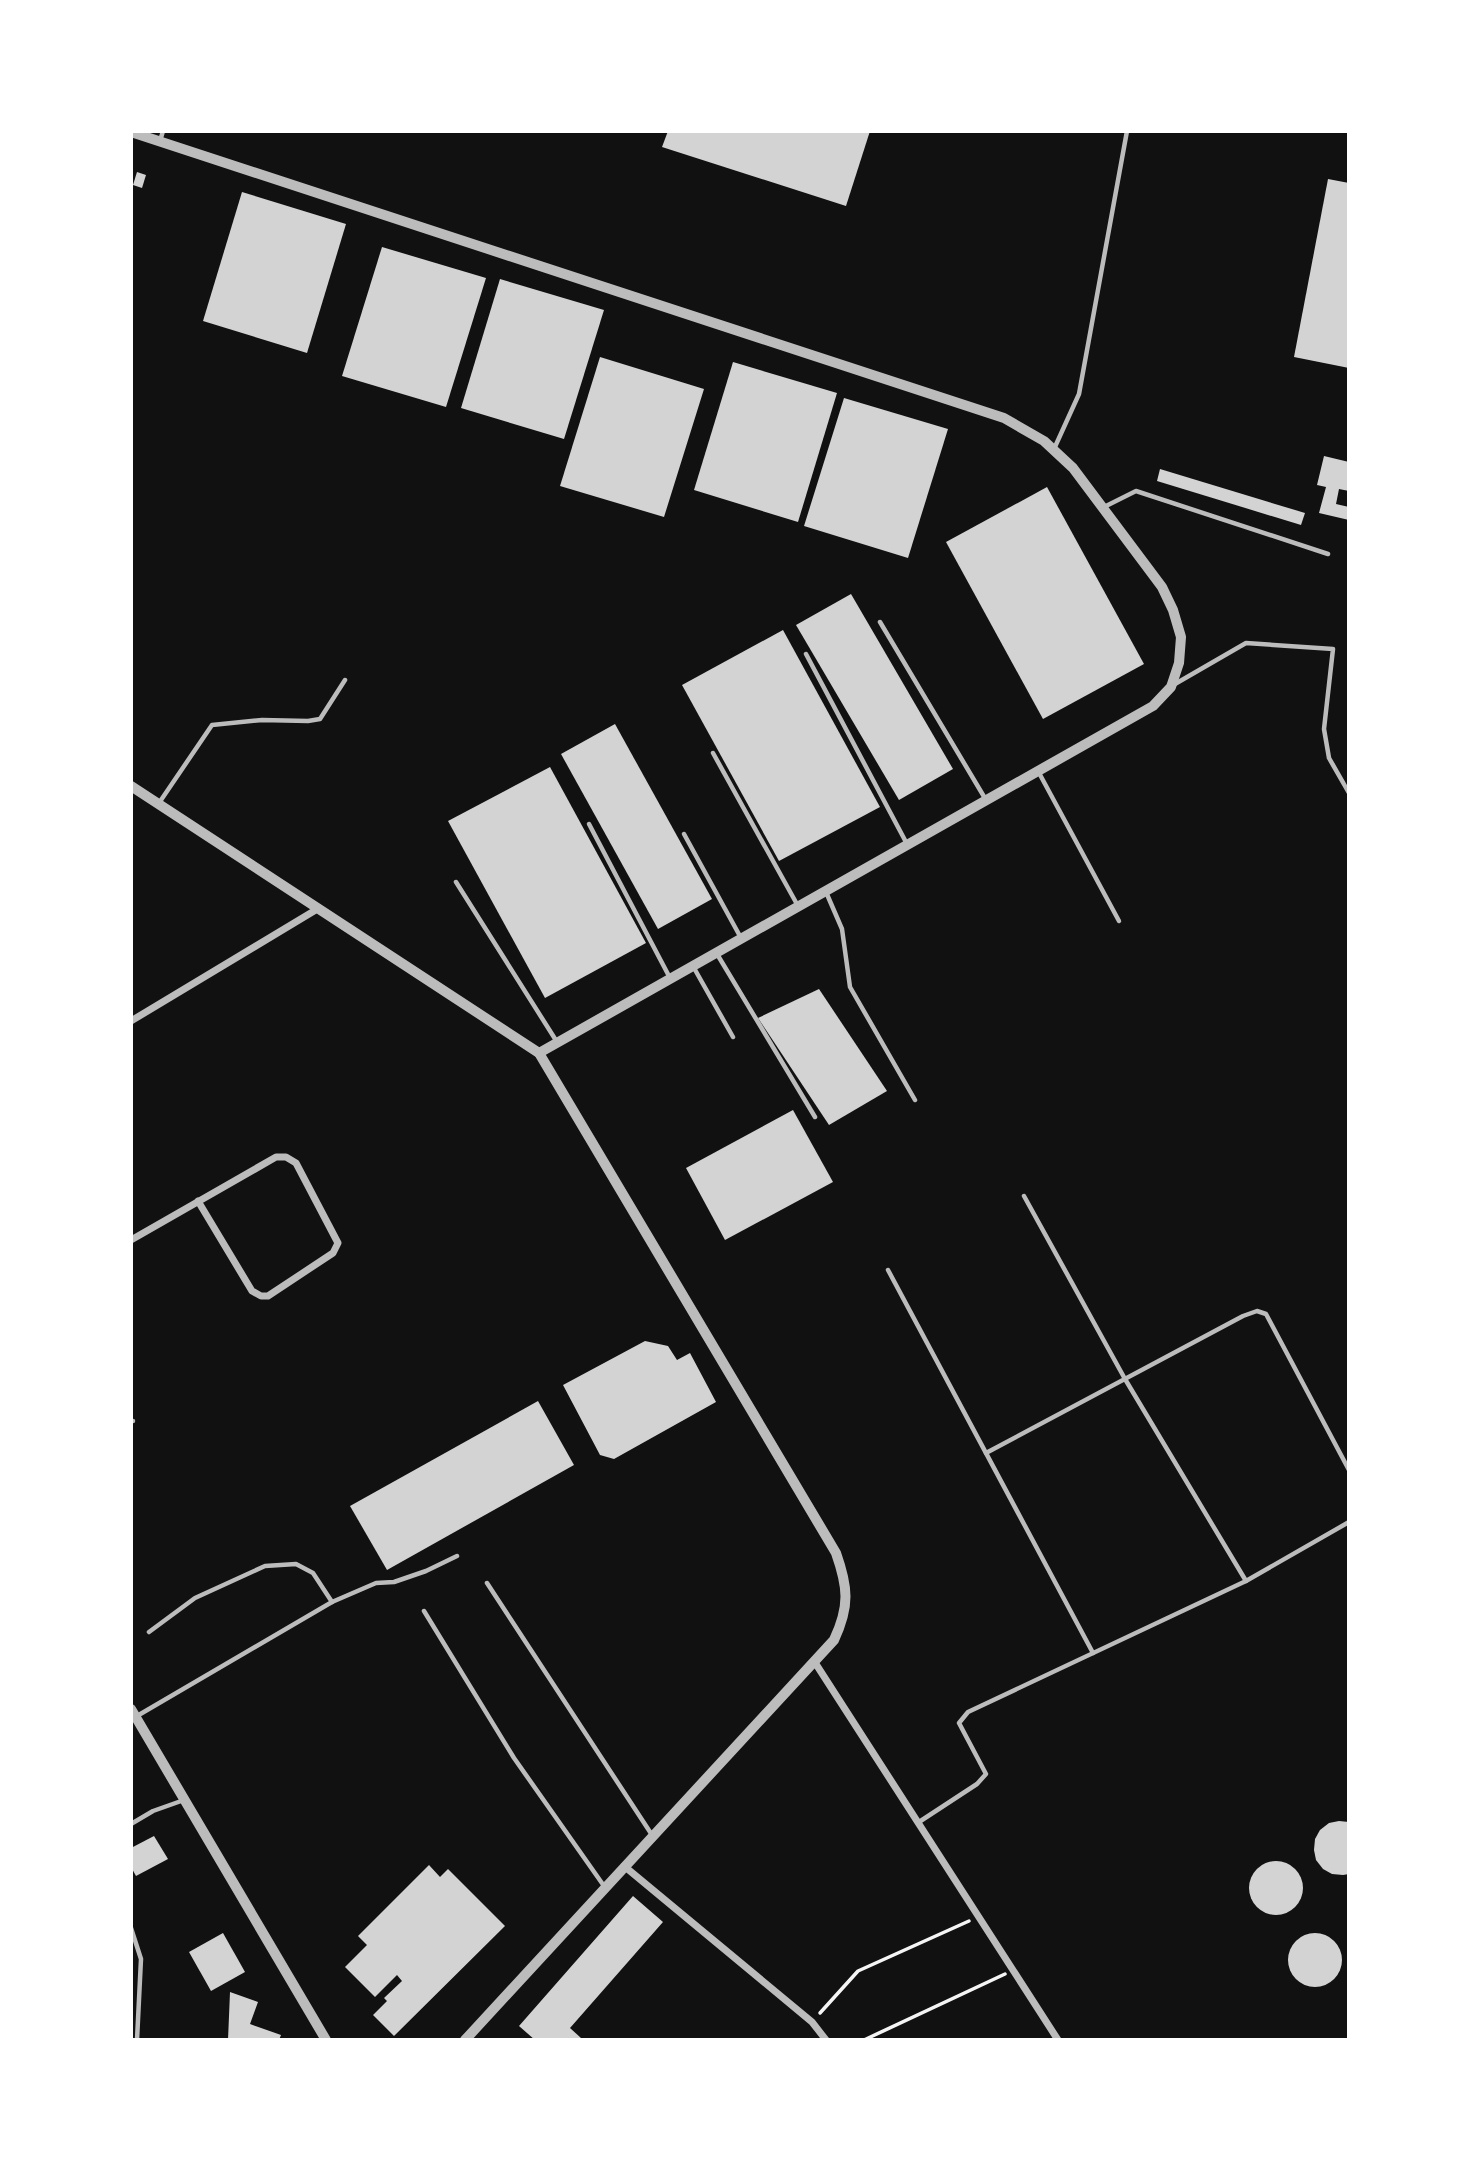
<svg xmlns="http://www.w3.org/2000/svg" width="1480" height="2171" font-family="'DM Sans',sans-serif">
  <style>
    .building { fill: #d3d3d3 }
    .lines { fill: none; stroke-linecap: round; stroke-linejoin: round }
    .path { stroke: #f5f5f5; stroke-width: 3.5 }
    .service { stroke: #bcbcbc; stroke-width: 4.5 }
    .minor { stroke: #bcbcbc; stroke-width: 7 }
    .tertiary { stroke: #bcbcbc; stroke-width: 10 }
  </style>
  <rect width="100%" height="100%" fill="#111"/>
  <g class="building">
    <polygon points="668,131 870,131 846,206 662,147"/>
    <polygon points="137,172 146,175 142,188 133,185"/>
    <polygon points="1328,179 1349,183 1349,368 1294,357"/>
    <polygon points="242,192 346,224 307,353 203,321"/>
    <polygon points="382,247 486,278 446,407 342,376"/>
    <polygon points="500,279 604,310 564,439 461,408"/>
    <polygon points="600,357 704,389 664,517 560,486"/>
    <polygon points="733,362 837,393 798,522 694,490"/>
    <polygon points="844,398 948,429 908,558 804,526"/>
    <polygon points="1324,456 1349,462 1349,491 1339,489 1336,504 1349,507 1349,520 1319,513 1326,487 1317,485"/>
    <polygon points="1160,469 1305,513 1301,525 1157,481"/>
    <polygon points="1047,487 1144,664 1043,719 946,542"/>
    <polygon points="851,594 953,769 899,800 796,625"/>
    <polygon points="783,630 880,807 779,861 682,685"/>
    <polygon points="615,724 712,899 658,929 561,754"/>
    <polygon points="550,767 646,943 545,998 448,821"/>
    <polygon points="819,989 887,1091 829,1125 758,1018"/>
    <polygon points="793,1110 833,1182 725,1240 686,1168"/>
    <polygon points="645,1341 668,1346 677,1360 690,1353 716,1402 614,1459 600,1455 563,1385"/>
    <polygon points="538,1401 574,1465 387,1570 350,1506"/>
    <polygon points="1339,1821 1349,1822 1349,1874 1343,1875 1332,1874 1323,1869 1316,1860 1314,1850 1315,1839 1320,1830 1329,1823"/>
    <polygon points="154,1836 168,1859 136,1876 131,1867 131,1848"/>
    <circle cx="1276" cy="1888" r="27"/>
    <polygon points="429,1865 440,1877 448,1869 505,1926 394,2036 373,2015 387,2001 384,1998 402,1981 397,1975 375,1997 345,1967 367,1945 358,1936"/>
    <polygon points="633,1896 663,1922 570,2028 581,2038 580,2040 535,2040 519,2026"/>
    <circle cx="1315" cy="1960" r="27"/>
    <polygon points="223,1933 245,1972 211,1991 189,1952"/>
    <polygon points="230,1992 258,2002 250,2024 281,2035 279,2040 228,2040"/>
  </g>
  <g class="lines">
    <g class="path">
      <polyline points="820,2013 858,1971 969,1921"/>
      <polyline points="864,2040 1005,1974"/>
    </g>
    <g class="service">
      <polyline points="160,141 163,131"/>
      <polyline points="1054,449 1079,394 1127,131"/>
      <polyline points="1104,507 1136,491 1328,554"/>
      <polyline points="880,622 986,800"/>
      <polyline points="806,654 907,844"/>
      <polyline points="1175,684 1246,643 1333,649 1324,729 1329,758 1349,793"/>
      <polyline points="713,753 798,906"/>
      <polyline points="1038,771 1119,921"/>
      <polyline points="159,803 212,725 262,720 308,721 320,719 345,680"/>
      <polyline points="589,824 670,978"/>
      <polyline points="684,834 741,938"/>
      <polyline points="456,882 557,1042"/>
      <polyline points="826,892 842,929 850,987 915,1100"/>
      <polyline points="717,954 815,1117"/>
      <polyline points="694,968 733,1037"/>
      <polyline points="1024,1196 1125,1379 1246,1581"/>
      <polyline points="888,1270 1093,1653"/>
      <polyline points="131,1421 133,1421"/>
      <polyline points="986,1453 1243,1316 1257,1311 1266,1314 1349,1470"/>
      <polyline points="487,1583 652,1835"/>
      <polyline points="424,1611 514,1758 604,1886"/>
      <polyline points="149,1632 195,1598 265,1566 296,1564 313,1573 332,1602"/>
      <polyline points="137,1716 332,1602 376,1583 394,1582 426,1571 457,1556"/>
      <polyline points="919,1822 977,1784 986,1774 959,1723 968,1712 1246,1581 1349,1522"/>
      <polyline points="131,1824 153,1811 184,1800"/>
      <polyline points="131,1928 141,1959 137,2040"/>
    </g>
    <g class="minor">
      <polyline points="131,1021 319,908"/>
      <polyline points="131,1240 276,1157 286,1157 296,1163 338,1243 333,1253 268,1296 261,1296 252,1291 198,1201"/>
      <polyline points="814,1661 1058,2040"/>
      <polyline points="624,1866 812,2022 826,2040"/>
    </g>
    <g class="tertiary">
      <polyline points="131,132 1004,418 1044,441 1073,468 1162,587 1173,610 1181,637 1179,663 1171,687 1153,706 539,1053"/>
      <path d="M131 786 539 1053 836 1553C848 1587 850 1606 834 1640L465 2040"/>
      <polyline points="131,1709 326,2040"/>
    </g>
  </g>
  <rect width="1480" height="2171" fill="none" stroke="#ffffff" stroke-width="266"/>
</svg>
